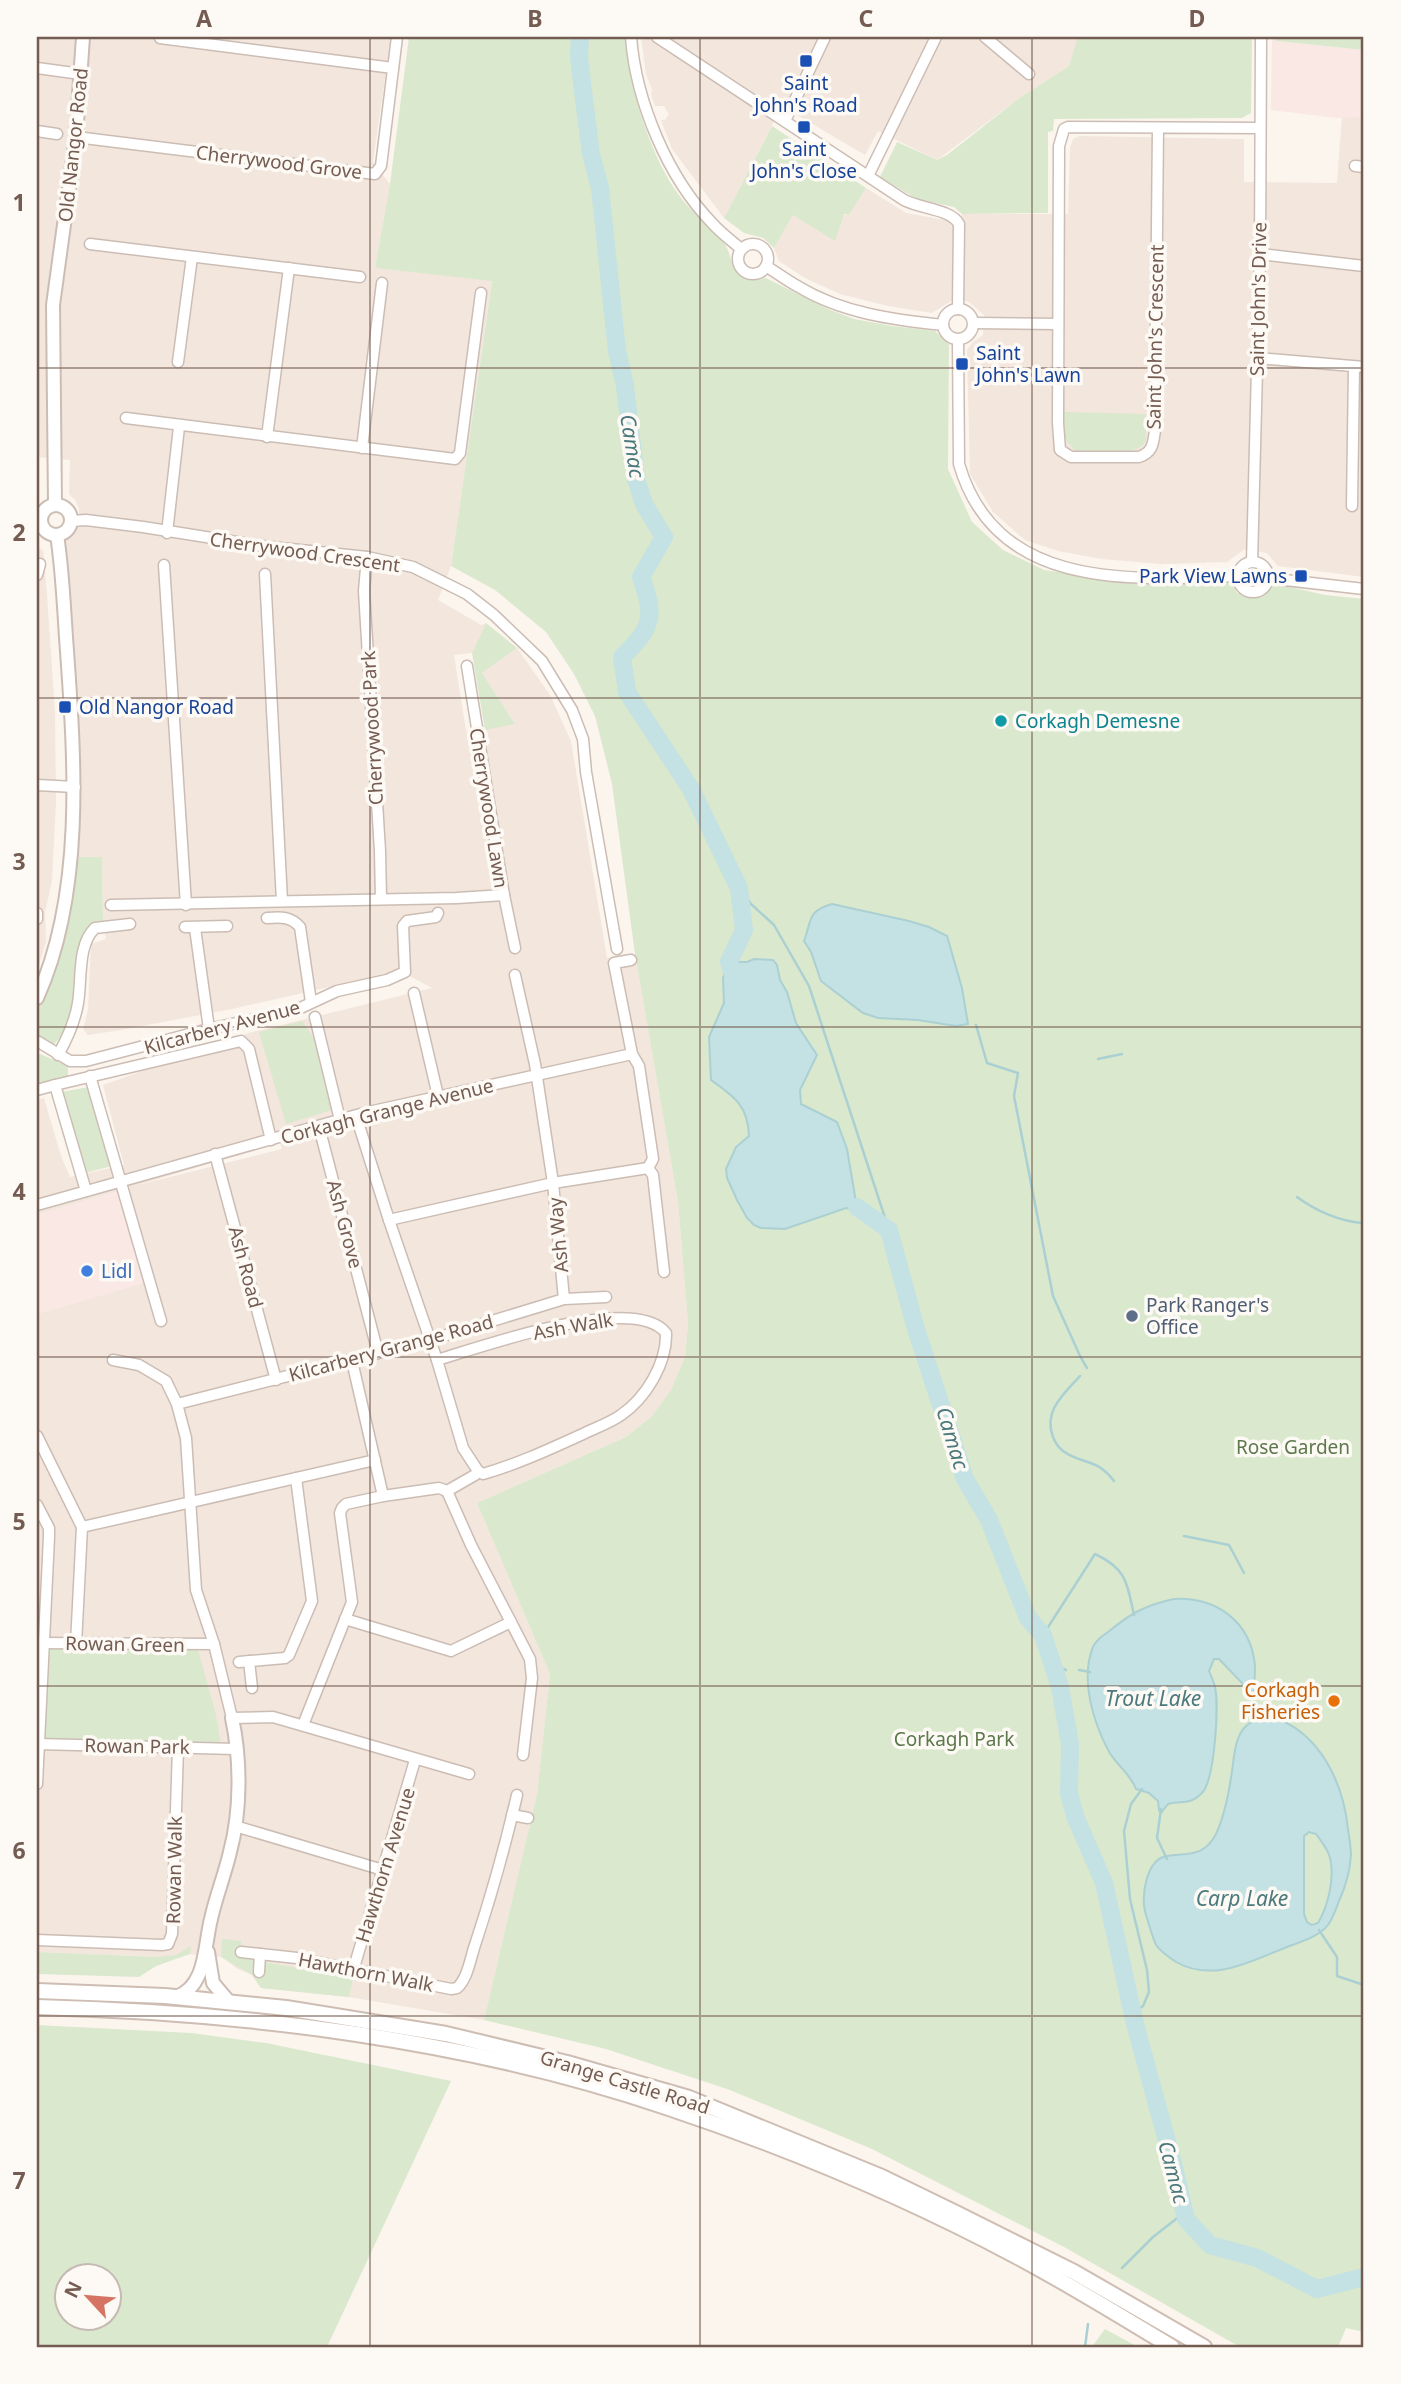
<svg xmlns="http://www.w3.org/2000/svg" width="1401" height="2384" font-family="'Noto Sans',sans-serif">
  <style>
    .residential { fill: #f2e6dd; fill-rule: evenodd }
    .commercial { fill: #f9e8e3 }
    .green { fill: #dae8cd; fill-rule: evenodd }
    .water { fill: #c4e1e3; stroke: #abd0d3; stroke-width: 2; fill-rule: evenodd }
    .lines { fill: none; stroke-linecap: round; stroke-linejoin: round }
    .stream { stroke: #abd0d3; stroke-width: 2.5 }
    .river { stroke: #c4e1e3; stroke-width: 18 }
    .minor-casing { stroke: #ccbdb4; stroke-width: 13 }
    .tertiary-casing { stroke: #ccbdb4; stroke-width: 16 }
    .secondary-casing { stroke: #cebdb2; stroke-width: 18 }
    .minor { stroke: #fff; stroke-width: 10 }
    .tertiary { stroke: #fff; stroke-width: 12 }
    .secondary { stroke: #fff; stroke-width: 14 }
    .grid { fill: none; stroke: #745c52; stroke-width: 2; stroke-opacity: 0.55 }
    .transit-dot { fill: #1a4fb4; stroke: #fdf9f4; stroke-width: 2.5 }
    .culture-dot { fill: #0f9aa8; stroke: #fdf9f4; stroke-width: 2.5 }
    .shop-dot { fill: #3f7fe0; stroke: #fdf9f4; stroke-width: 2.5 }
    .service-dot { fill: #5c6f8a; stroke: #fdf9f4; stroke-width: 2.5 }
    .food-dot { fill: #e8710a; stroke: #fdf9f4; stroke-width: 2.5 }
    .labels { text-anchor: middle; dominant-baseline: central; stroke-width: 7; stroke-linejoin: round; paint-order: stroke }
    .transit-label { font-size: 19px; fill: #164399; stroke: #fdf9f4 }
    .street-label { font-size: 19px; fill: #745c52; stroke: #fdf9f4 }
    .culture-label { font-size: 19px; fill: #0d838f; stroke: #fdf9f4; text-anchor: start }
    .shop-label { font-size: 19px; fill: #366cbe; stroke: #fdf9f4; text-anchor: start }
    .service-label { font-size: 19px; fill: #4e5e75; stroke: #fdf9f4; text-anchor: start }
    .park-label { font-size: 19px; fill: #5c784c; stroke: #fdf9f4 }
    .food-label { font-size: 19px; fill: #c56008; stroke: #fdf9f4; text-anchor: end }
    .water-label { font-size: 21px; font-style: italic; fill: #4b797d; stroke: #fdf9f4 }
    .neatline { fill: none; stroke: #745c52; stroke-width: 2.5 }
    .grid-label { font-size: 23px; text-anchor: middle; font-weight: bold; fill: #745c52 }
  </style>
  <rect width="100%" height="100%" fill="#fbf5ee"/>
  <g class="residential">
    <path d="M37 37H391L373 162 390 184 375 268 492 280 451 566 438 600 481 625 486 623 472 653 454 655 466 731 515 724 482 673 517 648 550 695 571 741 607 958 635 954 678 1202 688 1323 685 1357 671 1390 651 1417 626 1437 477 1503 550 1674 537 1794 484 2020 349 1997 261 1988 252 1975 236 1968 222 1957 186 1954 154 1967 156 1957 37 1952V1314L143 1283 119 1191 37 1215V1100L44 1098 61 1156 70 1177 124 1165 103 1085 249 1033 432 988 400 971 232 1009 121 1030 88 1035 83 1029 88 1010 91 944 106 939 103 921 102 858 74 857 76 709 63 530 69 528 79 518V509L76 501 69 494 70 460 37 457ZM280 1143 282 1149 134 1186Z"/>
    <polygon points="641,37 1078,37 1078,41 1069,66 1021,97 937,160 878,131 865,155 782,106 724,218 672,149 661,120 665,120 669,114 664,106 655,106 651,95 652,90 646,74"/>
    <polygon points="1342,116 1364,117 1364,577 1278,566 1267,553 1245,549 1227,562 1161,564 1102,559 1058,551 1025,540 993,512 970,474 967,350 973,342 983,335 984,315 969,302 962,300 951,301 932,313 888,306 840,294 805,278 779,261 774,248 793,215 849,215 866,188 906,213 962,223 962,214 1068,214 1070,148 1073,139 1079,136 1244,139 1244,182 1337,183"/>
    <polygon points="37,547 43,550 47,595 55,713 56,802 52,881 45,912 46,942 37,971"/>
  </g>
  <g class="commercial">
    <polygon points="1272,37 1277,41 1364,50 1364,117 1337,118 1271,110"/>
    <polygon points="119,1191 143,1283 37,1314 37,1215"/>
  </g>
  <g class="green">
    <path d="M409 37H626C627 82 650 154 676 191 689 211 709 225 724 243 729 250 731 260 734 268L754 278H766L828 309 854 319 892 326 935 331 949 344 948 469 972 522 1003 550 1044 570 1097 578 1158 583 1230 579 1237 593 1254 596 1277 584 1325 595 1364 599V2332L1346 2328 1338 2347H1240L1064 2247 872 2149 730 2090 606 2049 484 2020 537 1794 550 1674 477 1503 626 1437 651 1417 671 1390 685 1357 688 1323 678 1202 635 954 612 784 595 716 574 674 546 632 495 590 451 566 492 281 375 268 390 184Z"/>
    <polygon points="1078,37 1252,37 1251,113 1242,118 1054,119 1053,131 1048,132 1048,213 962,214 954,207 917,199 880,177 897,142 937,160 947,155 1021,97 1069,66"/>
    <polygon points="1272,37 1364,37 1364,50 1277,41"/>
    <polygon points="772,126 866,188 849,215 844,214 835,241 793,215 774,248 763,238 744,233 724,218"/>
    <path d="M1064 412 1146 414V440C1138 459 1093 451 1075 451L1065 439Z"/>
    <polygon points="486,623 517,648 482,673 515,724 485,730 472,653"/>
    <path d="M74 857H102L103 921 90 924C73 956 79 1024 54 1044L37 1034V1006L56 971Z"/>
    <polygon points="302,1021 315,1040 326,1091 330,1090 335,1109 286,1124 259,1032"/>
    <polygon points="40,1054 68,1066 68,1076 37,1085 37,1057"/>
    <polygon points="89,1087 112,1166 85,1173 61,1092"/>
    <polygon points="51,1647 198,1650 216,1715 221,1745 47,1741 43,1739 47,1651"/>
    <path d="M222 1939 241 1941 240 1955C250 1957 254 1962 263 1964L264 1962 353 1978 349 1997 261 1988 252 1975 221 1957Z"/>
    <polygon points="191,1946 190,1954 156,1966 139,1977 37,1974 37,1952 157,1957 176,1955"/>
    <path d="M37 2025 191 2033 266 2043 451 2081 327 2347H37ZM66 2276H108V2318H66Z"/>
    <polygon points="1105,2329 1138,2347 1092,2347"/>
  </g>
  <g class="water">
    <path d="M832 904 909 921 929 927 947 936 962 988 968 1024 956 1026 918 1020 878 1018 863 1013 821 981 811 952 804 941C812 920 807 911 832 904Z"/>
    <path d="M754 959 773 960 777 965 780 980 787 992 796 1023 817 1055 800 1090 801 1104 837 1122 847 1149 856 1202 875 1218 873 1222 863 1213 846 1208 785 1229 761 1228 754 1225 747 1218 737 1200 727 1178 726 1169 736 1147 749 1136C748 1106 735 1097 711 1080L709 1037 724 1003 723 978 729 962H747Z"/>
    <path d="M1174 1599C1216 1597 1251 1621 1255 1666 1255 1675 1254 1684 1254 1694L1251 1697 1242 1683 1219 1659H1214L1209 1671C1211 1676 1214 1682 1215 1687 1219 1705 1215 1779 1202 1793 1189 1806 1182 1800 1168 1804L1161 1813 1159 1810 1158 1801 1149 1793 1136 1789C1130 1773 1116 1765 1108 1750 1093 1721 1080 1679 1093 1647 1096 1640 1102 1636 1108 1632 1130 1614 1145 1605 1174 1599Z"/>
    <path d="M1273 1717C1320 1733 1343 1782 1348 1829 1349 1837 1351 1847 1351 1855 1350 1870 1345 1888 1339 1901 1336 1909 1333 1918 1328 1925 1318 1938 1296 1943 1282 1949 1247 1963 1212 1982 1176 1962 1170 1958 1160 1951 1156 1945 1152 1936 1149 1924 1146 1915 1140 1898 1146 1859 1167 1856 1189 1853 1204 1857 1216 1834 1224 1817 1228 1797 1231 1778 1236 1748 1233 1718 1273 1717ZM1309 1832 1316 1834C1321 1841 1328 1849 1330 1858 1335 1878 1328 1906 1318 1923L1312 1925 1307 1922 1304 1914V1836Z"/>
  </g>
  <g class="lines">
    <g class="stream">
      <polyline points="739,888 751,904 774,925 809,986 889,1230"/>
      <polyline points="976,1025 987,1063 1018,1073 1014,1096 1053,1296 1080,1356 1087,1368"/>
      <polyline points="1098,1059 1122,1054"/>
      <path d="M1297 1197C1316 1211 1341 1222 1364 1223"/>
      <path d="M1080 1376C1063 1395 1043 1411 1053 1437 1055 1442 1059 1448 1063 1451 1082 1465 1096 1457 1114 1481"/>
      <polyline points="1184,1536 1229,1545 1244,1573"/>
      <path d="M1043 1635 1095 1554C1127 1569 1127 1583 1134 1615"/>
      <polyline points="1053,1665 1066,1670"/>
      <polyline points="1079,1670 1090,1672"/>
      <polyline points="1251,1695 1260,1718"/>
      <polyline points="1161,1809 1157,1838 1167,1859"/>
      <polyline points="1319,1930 1337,1957 1337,1976 1364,1985"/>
      <polyline points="1133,2013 1143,2006 1149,1992 1147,1970 1130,1899 1124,1831 1131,1804 1142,1789"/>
      <polyline points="1122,2268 1153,2237 1185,2212"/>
      <polyline points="1085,2347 1088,2324"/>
    </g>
    <g class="river">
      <path d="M580 37 579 57 584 99 591 154 600 188 617 351 625 386 636 479 644 504 664 537 641 577C656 617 652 628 622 657L627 692 691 789 739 888 744 930 729 962 736 985"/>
      <polyline points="857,1207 889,1230 916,1329 965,1479 989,1520 1028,1618 1043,1635 1060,1687 1070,1744 1069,1793 1075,1816 1104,1883 1135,2024 1173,2163 1186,2219 1210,2245 1257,2258 1317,2289 1364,2277"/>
    </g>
    <g class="minor-casing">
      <g id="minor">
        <path d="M631 37C636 101 667 177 713 224 721 233 732 241 741 249"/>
        <path d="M657 37 904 200C921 209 951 209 959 224L958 309"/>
        <polyline points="985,37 1029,74"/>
        <polyline points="160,38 393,68"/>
        <polyline points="37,68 81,74"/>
        <polyline points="785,121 825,37"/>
        <path d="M1158 128 1155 430C1153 444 1153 452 1139 457H1071L1060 450 1058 423 1059 146 1064 129 1068 127 1259 128"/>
        <polyline points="37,131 57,134"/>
        <polyline points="76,137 375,174 381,166 397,37"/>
        <polyline points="1355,166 1364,167"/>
        <polyline points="868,176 936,37"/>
        <circle cx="753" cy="259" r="15"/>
        <polyline points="90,244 360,277"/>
        <polyline points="1260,254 1364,266"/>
        <path d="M766 266C777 273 788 281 799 287 842 313 894 320 943 325"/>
        <circle cx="958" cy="324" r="15"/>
        <polyline points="974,323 1058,324"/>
        <path d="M958 340 959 464C996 591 1131 580 1238 576"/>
        <polyline points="1257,358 1364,367"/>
        <polyline points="178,362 192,257"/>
        <polyline points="126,418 455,459 460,453 481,293"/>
        <polyline points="267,437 289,268"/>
        <polyline points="362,448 382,283"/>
        <polyline points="1352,506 1354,367"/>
        <polyline points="71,521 86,520 143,527 262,546 367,557 413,567 467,594 494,615 542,661 572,710 583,739 586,772 617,949"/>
        <polyline points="167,533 179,427"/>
        <polyline points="367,557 364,591 380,851 381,899"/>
        <polyline points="1252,562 1260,254 1261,37"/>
        <circle cx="1253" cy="577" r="15"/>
        <polyline points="164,565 186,905"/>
        <polyline points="265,574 282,901"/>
        <polyline points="37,575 40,564"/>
        <polyline points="1267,578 1364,589"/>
        <polyline points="467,666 504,895 515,948"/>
        <polyline points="37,785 75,787"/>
        <polyline points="111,905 457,898 504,895"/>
        <polyline points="37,913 37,919"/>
        <path d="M267 918C281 917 290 916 300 927L311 1002"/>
        <polyline points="185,927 227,926"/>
        <polyline points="195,928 209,1029"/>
        <polyline points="414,993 438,1096"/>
        <polyline points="315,1017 340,1120"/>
        <polyline points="37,1041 70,1061 86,1061 209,1029 296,1010 337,991 387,980 405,972 403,926 407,921 436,917 438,913"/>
        <polyline points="632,1054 639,1066 653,1159 648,1168 653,1175 664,1272"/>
        <path d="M58 1055C67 1039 75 1022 78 1003 82 980 77 945 95 928L130 924"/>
        <polyline points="90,1076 161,1321"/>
        <polyline points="55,1085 241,1041 249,1049 271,1140"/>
        <polyline points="37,1090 55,1085 86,1191"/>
        <polyline points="356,1116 389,1220 553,1183 535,1064 515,975"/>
        <polyline points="319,1127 378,1353"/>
        <polyline points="215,1154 276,1380"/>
        <polyline points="37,1205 364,1113 632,1054 614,963 631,960"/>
        <polyline points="389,1220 437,1360 463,1448 478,1471"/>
        <polyline points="564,1299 553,1183 648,1168"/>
        <polyline points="113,1360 139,1365 166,1381 177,1404 186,1438 196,1590 214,1644 232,1718 273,1717 469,1774"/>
        <path d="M437 1360C481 1347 634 1292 666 1333 667 1363 646 1398 621 1415 610 1423 595 1428 583 1434 550 1449 518 1464 483 1474L478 1471"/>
        <polyline points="352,1361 383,1496"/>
        <polyline points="177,1404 430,1340 564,1299 606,1297"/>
        <polyline points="37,1436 82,1527 76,1644"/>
        <polyline points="447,1491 471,1545 530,1659 532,1678 523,1755"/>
        <polyline points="447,1491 475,1475 478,1471"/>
        <polyline points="37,1505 49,1528 49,1537 37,1784"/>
        <polyline points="82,1527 375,1460"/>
        <polyline points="345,1619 451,1651 511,1622"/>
        <polyline points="37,1643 214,1644"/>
        <polyline points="249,1661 252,1688"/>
        <polyline points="239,1662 285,1658 289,1655 312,1601 296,1478"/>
        <polyline points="303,1725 352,1602 340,1513 342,1508 346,1504 383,1496 439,1488 447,1491"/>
        <polyline points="37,1744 236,1749"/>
        <polyline points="512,1815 528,1818"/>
        <polyline points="235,1826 383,1870"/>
        <polyline points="37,1940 162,1945 168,1944 172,1934 178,1748"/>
        <path d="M241 1952 297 1958 451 1989 457 1988C467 1979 470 1961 474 1948 491 1897 505 1847 517 1795"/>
        <polyline points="353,1971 415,1760"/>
        <polyline points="259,1972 260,1954"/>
      </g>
    </g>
    <g class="tertiary-casing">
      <g id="tertiary">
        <polyline points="55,505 53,305 76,137 83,37"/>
        <circle cx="56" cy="520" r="15"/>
        <path d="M37 998C84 894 75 763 67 651 64 613 63 573 57 535"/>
        <polyline points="208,1952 213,1983 230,2003"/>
        <path d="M176 1997C207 1986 204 1946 211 1919 216 1896 225 1874 230 1852 241 1811 241 1760 232 1718"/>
      </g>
    </g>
    <g class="secondary-casing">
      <g id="secondary">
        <polyline points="37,1991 165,1996 286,2008 446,2034 567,2063 689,2098 882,2177 956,2213 1074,2272 1204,2347"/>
        <path d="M37 2007C244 2012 469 2040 666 2107 786 2147 905 2197 1016 2256 1069 2284 1120 2316 1172 2347"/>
      </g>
    </g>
    <use href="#minor" class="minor"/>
    <use href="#tertiary" class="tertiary"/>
    <use href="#secondary" class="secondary"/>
  </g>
  <path class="grid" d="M370 37V2347M700 37V2347M1032 37V2347M37 368H1364M37 698H1364M37 1027H1364M37 1357H1364M37 1686H1364M37 2016H1364"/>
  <g class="transit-dot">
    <rect x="799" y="54" width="14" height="14" rx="3.5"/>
    <rect x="797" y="120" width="14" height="14" rx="3.5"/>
    <rect x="955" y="357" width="14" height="14" rx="3.5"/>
    <rect x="1294" y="569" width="14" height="14" rx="3.5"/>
    <rect x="58" y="700" width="14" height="14" rx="3.5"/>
  </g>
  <circle class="culture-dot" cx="1001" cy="721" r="7"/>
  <circle class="shop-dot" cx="87" cy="1271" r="7"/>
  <circle class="service-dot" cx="1132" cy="1316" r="7"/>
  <circle class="food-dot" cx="1334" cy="1701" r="7"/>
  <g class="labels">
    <g class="transit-label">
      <text x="806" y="83">Saint<tspan x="806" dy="22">John's Road</tspan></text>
      <text x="804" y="149">Saint<tspan x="804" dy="22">John's Close</tspan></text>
      <text x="976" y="353" text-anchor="start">Saint<tspan x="976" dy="22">John's Lawn</tspan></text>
      <text x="1287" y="576" text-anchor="end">Park View Lawns</text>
      <text x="79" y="707" text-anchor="start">Old Nangor Road</text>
    </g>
    <g class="street-label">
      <text transform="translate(73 145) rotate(-84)">Old Nangor Road</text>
      <text transform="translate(279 162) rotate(7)">Cherrywood Grove</text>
      <text transform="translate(1258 299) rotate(-89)">Saint John's Drive</text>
      <text transform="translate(1155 337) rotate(-89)">Saint John's Crescent</text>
      <text transform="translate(305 552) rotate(8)">Cherrywood Crescent</text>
      <text transform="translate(372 728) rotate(-93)">Cherrywood Park</text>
      <text transform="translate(489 808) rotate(81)">Cherrywood Lawn</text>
      <text transform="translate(222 1027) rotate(-15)">Kilcarbery Avenue</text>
      <text transform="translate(387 1111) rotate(-14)">Corkagh Grange Avenue</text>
      <text transform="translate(345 1224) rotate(75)">Ash Grove</text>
      <text transform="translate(558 1235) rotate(-95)">Ash Way</text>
      <text transform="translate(246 1267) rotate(75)">Ash Road</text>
      <text transform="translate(573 1326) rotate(-10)">Ash Walk</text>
      <text transform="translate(391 1348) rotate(-15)">Kilcarbery Grange Road</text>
      <text transform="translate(125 1644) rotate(1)">Rowan Green</text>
      <text transform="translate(137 1746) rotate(1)">Rowan Park</text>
      <text transform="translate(385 1865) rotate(-73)">Hawthorn Avenue</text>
      <text transform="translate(174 1870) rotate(-89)">Rowan Walk</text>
      <text transform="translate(366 1972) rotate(11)">Hawthorn Walk</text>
      <text transform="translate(625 2082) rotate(17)">Grange Castle Road</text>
    </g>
    <g class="culture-label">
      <text x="1015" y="721">Corkagh Demesne</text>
    </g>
    <g class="shop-label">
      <text x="101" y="1271">Lidl</text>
    </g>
    <g class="service-label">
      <text x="1146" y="1305">Park Ranger's<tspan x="1146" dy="22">Office</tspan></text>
    </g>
    <g class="park-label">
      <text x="1293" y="1447">Rose Garden</text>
      <text x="954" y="1739">Corkagh Park</text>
    </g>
    <g class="food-label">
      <text x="1320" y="1690">Corkagh<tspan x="1320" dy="22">Fisheries</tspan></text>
    </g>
    <g class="water-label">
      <text transform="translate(633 446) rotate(81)">Camac</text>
      <text transform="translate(953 1438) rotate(73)">Camac</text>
      <text x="1153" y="1698">Trout Lake</text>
      <text x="1242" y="1898">Carp Lake</text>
      <text transform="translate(1174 2172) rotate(75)">Camac</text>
    </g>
  </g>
  <rect width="1401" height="2384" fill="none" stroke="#fdf9f4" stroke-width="77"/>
  <g transform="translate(88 2297) rotate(296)"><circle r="33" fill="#fdf9f4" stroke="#c6bab3" stroke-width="2"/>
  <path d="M0-5L12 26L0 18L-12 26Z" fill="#d57463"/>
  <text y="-10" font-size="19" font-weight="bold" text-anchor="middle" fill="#745c52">N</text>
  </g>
  <rect x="38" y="38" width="1324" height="2308" class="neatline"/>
  <g class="grid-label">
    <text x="204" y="27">A</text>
    <text x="535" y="27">B</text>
    <text x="866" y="27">C</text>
    <text x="1197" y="27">D</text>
    <text x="19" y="211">1</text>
    <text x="19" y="541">2</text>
    <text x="19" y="870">3</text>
    <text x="19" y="1200">4</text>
    <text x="19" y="1530">5</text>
    <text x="19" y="1859">6</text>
    <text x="19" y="2189">7</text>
  </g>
</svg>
